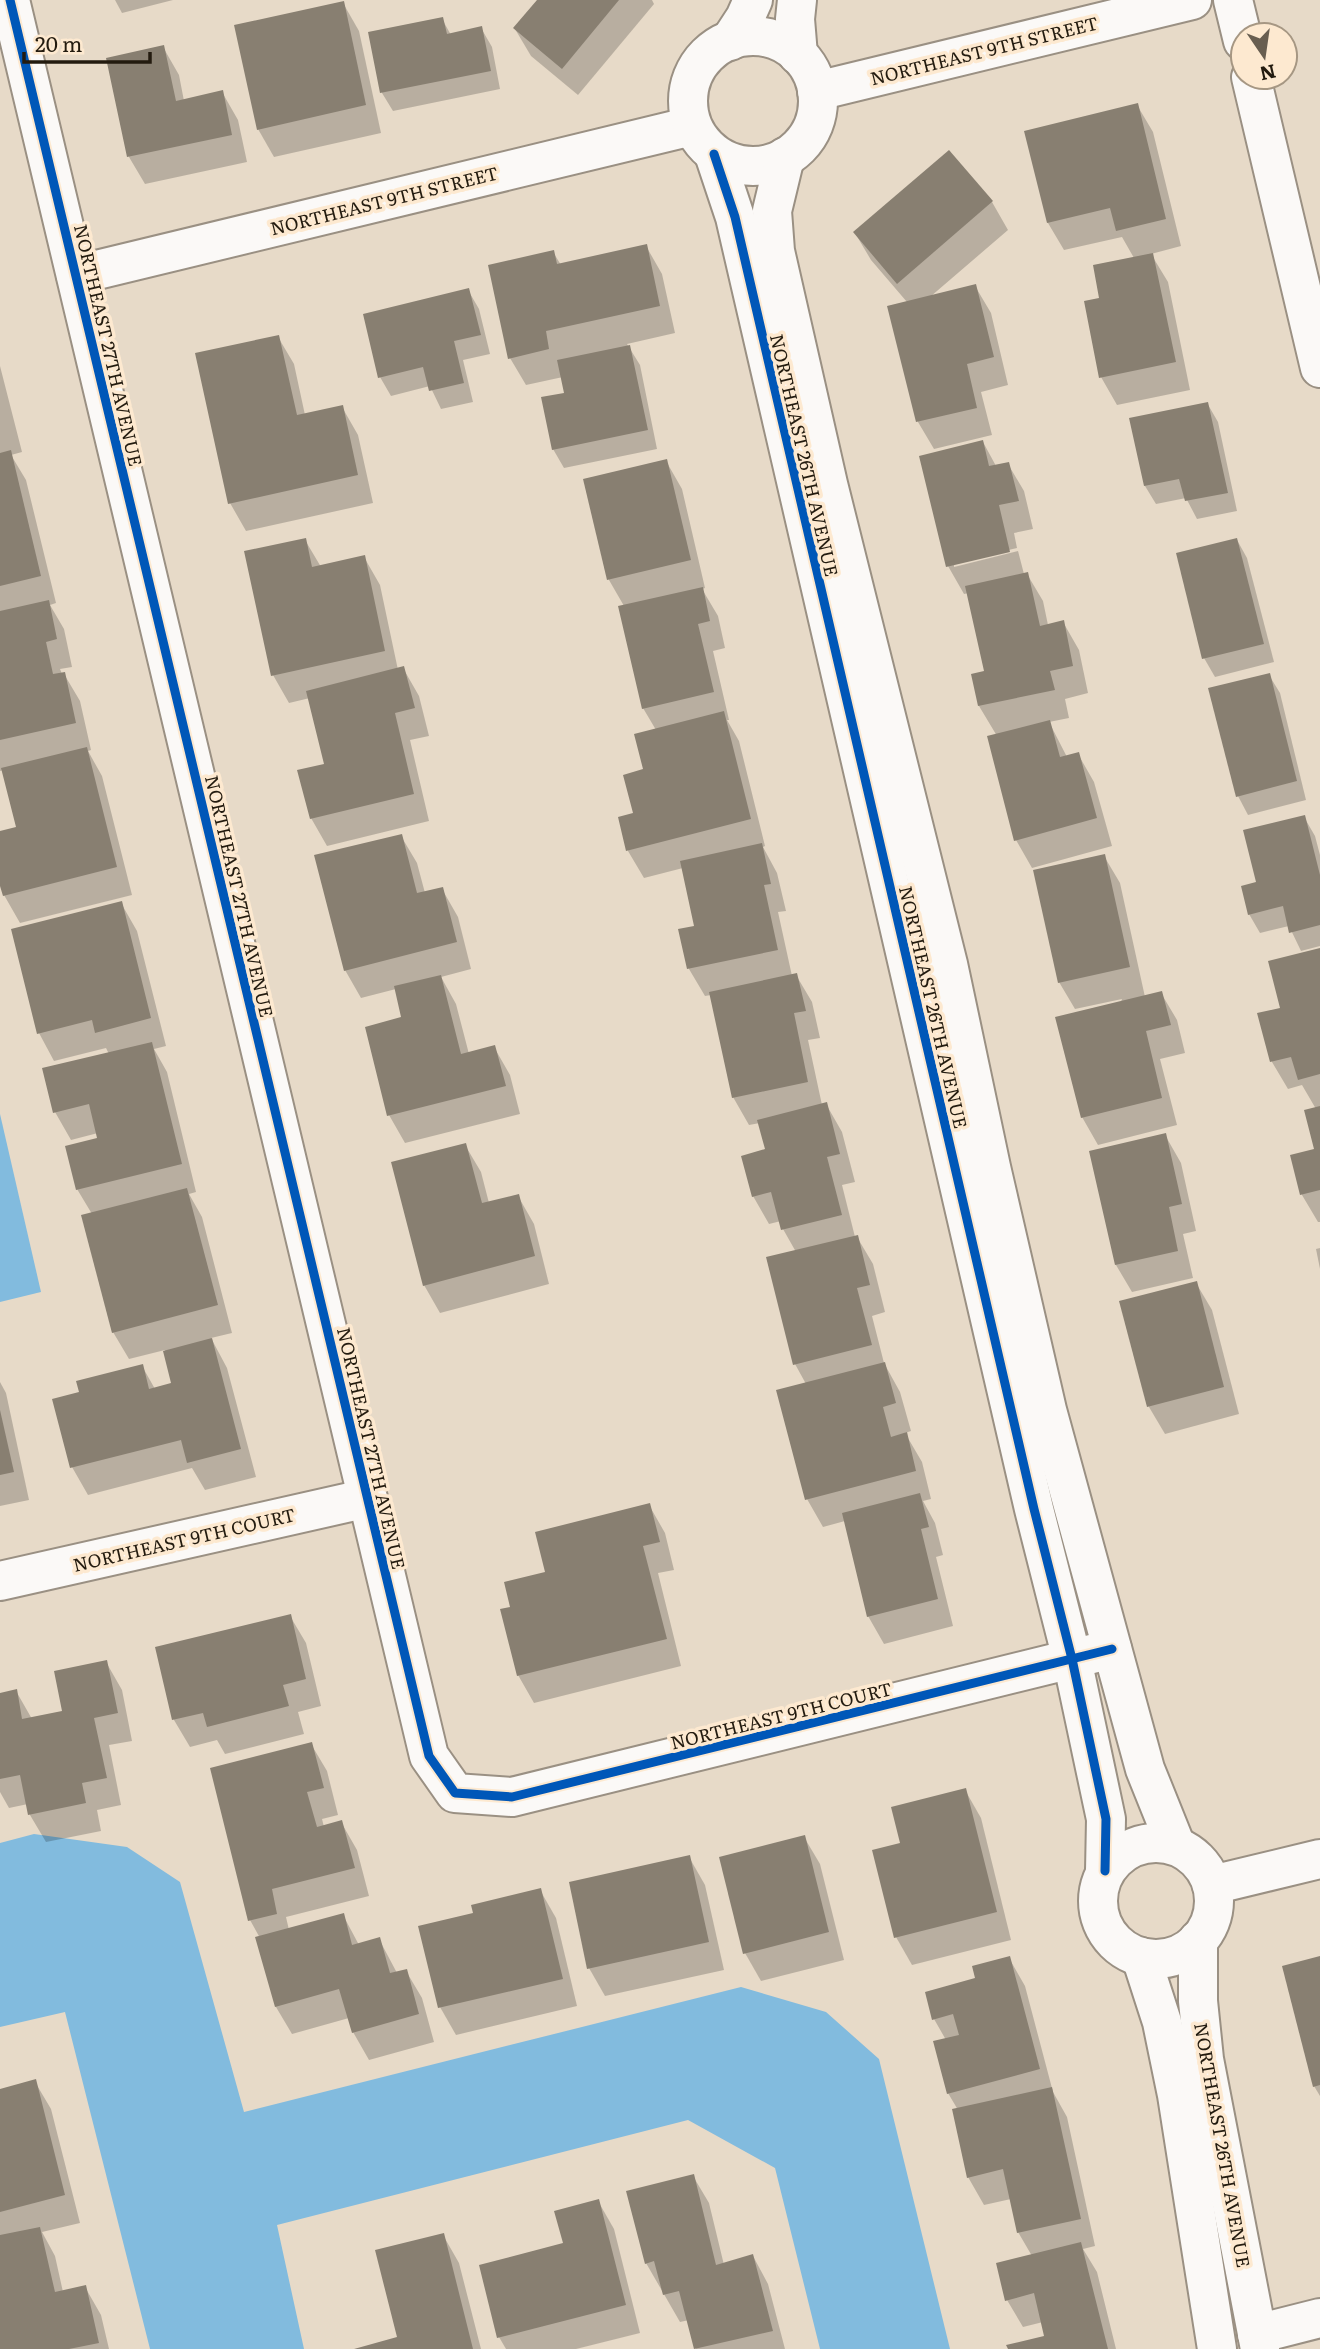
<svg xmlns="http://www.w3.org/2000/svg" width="1320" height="2349" font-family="Literata,serif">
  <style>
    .water { fill: #82bbde }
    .shadow { fill: #0003 }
    .building { fill: #887f71 }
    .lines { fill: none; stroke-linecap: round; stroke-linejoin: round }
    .minor-casing { stroke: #9a9083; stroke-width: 42 }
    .tertiary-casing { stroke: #9a9083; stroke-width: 42 }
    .minor { stroke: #fbf9f7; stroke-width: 38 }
    .tertiary { stroke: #fbf9f7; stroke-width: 38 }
    .cycleway-casing { stroke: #fde9d0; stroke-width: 13 }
    .cycleway { stroke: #0057b8; stroke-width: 9 }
    .labels { text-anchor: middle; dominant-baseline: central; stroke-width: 7; stroke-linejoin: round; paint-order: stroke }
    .street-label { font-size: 18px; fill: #231b0f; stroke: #fde9d0 }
  </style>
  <rect width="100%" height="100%" fill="#e7dac8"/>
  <g class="water">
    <polygon points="0,1114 41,1292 0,1302"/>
    <polygon points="34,1834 127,1847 180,1882 244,2112 741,1987 826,2012 879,2059 950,2349 820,2349 775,2168 688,2120 277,2225 304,2349 150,2349 65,2012 0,2027 0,1843"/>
  </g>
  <g class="shadow">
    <polygon points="115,0 173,0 122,13"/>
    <polygon points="539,0 652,0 654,4 578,95 531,56 515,29"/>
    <polygon points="343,3 359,31 381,133 274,157 258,129"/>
    <polygon points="442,19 451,35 481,28 492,47 500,89 393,111 382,93 370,33"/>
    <polygon points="163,47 179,75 184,101 222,92 238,120 247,162 145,184 129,157 108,59"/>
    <polygon points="1137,105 1153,132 1181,246 1151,254 1168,282 1190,390 1117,405 1101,377 1102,299 1134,258 1122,237 1064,250 1048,223 1026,132"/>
    <polygon points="949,153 992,202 1008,230 930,297 975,286 991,313 1008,385 981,392 992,435 934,449 918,422 889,307 907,302 871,260 855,233"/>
    <polygon points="646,246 662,274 675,333 627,344 640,365 657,449 564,468 553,449 566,394 563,377 526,385 510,358 553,252 561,265"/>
    <polygon points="468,290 479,309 490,354 463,360 473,402 441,409 430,386 391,396 380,377"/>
    <polygon points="278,337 294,364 305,415 342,407 358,435 373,503 246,531 230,503"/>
    <polygon points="0,366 22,452 11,455 26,480 56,603 50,605 64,629 72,667 60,669 62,674 64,674 80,701 91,750 88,751 102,776 132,895 20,923 4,895 0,879 0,833 18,828 4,770 0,771"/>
    <polygon points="1207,403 1218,422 1237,511 1197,519 1186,498 1156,504 1145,486 1131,420"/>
    <polygon points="983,442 996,466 1008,464 1024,491 1033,529 1014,533 1017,548 954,563 954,567 1018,551 1024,574 1027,574 1043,601 1048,625 1063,622 1079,650 1088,693 1065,699 1069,718 1049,722 1067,757 1078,754 1094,782 1112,846 1032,868 1016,840 997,736 979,706 973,676 986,673 969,593 964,594 948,566"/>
    <polygon points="666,461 682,489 705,588 702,589 718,616 725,648 713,651 729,720 727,720 739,741 765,846 763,847 777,873 786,911 778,912 792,976 796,975 812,1002 820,1038 808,1040 822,1105 826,1104 842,1132 855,1182 842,1185 855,1237 857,1237 873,1264 885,1312 872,1316 884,1363 900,1392 911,1431 905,1433 922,1462 931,1499 923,1501 935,1523 943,1555 936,1557 953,1626 884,1644 868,1616 845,1521 823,1527 807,1499 806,1384 795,1364 796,1252 783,1229 781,1221 769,1224 753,1196 767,1151 760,1123 749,1125 733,1097 711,995 705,996 689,969 680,931 696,927 683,868 644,878 628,851 656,730 643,708 624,606 609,580 585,481"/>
    <polygon points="305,540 321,567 364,557 380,585 398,670 403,668 419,696 429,736 410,740 429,821 327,846 311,818 326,765 310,698 289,703 273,675"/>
    <polygon points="1237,540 1247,558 1274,662 1215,677 1204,658"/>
    <polygon points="1269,675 1280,693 1306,800 1248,815 1238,796"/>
    <polygon points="1304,817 1315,836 1320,855 1320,946 1301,951 1289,926 1260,933 1249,914 1258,884"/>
    <polygon points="401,836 417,863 425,893 442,889 458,917 471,969 441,977 456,1004 469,1054 494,1047 510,1075 520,1114 405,1143 389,1115 404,1019 396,989 361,998 345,970"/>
    <polygon points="1104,856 1120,883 1145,997 1161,993 1177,1020 1185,1053 1160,1059 1177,1125 1098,1145 1082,1117 1122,999 1075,1009 1059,982"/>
    <polygon points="121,903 137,931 166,1046 154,1049 167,1072 196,1192 189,1194 202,1217 232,1333 211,1338 227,1368 256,1477 205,1490 192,1468 88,1495 72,1467 81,1394 142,1366 155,1389 173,1384 165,1350 129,1359 113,1332 92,1214 77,1189 99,1139 98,1133 71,1140 55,1112 109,1054 106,1048 54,1061 39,1033"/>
    <polygon points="1320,950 1320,1222 1318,1222 1302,1195 1292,1156 1316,1150 1316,1109 1302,1085 1288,1089 1272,1062 1282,1009"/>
    <polygon points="1165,1135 1181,1163 1196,1231 1183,1234 1193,1278 1132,1292 1116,1265 1091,1152"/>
    <polygon points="465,1145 481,1172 489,1203 518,1196 534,1224 549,1284 440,1313 424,1285"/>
    <polygon points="1320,1248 1320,1269 1316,1249"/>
    <polygon points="1196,1283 1212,1310 1239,1414 1165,1434 1149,1407 1121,1302"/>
    <polygon points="0,1382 6,1393 29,1500 0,1506"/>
    <polygon points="649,1505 665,1533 674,1570 658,1573 681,1666 534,1703 518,1675 512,1608 547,1573"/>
    <polygon points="290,1616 306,1643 321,1706 298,1712 304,1734 225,1754 217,1740 190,1747 174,1720 157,1648"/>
    <polygon points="106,1662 122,1690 132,1741 109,1745 121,1805 97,1810 101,1831 46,1842 30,1815 28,1804 9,1808 0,1792 0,1695 16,1691 32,1719 64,1712"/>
    <polygon points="311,1744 327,1771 338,1815 322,1819 324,1827 341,1822 357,1850 369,1896 286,1917 289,1930 343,1915 359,1945 379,1939 397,1973 406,1971 422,1998 434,2042 369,2060 353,2032 349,2018 292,2034 276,2007 260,1938 250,1920"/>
    <polygon points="965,1790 981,1818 1011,1940 912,1965 896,1937 902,1844"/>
    <polygon points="804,1837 820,1864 844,1960 761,1981 745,1953"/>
    <polygon points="689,1857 705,1885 724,1970 605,1996 589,1968"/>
    <polygon points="540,1890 556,1918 577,2006 456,2035 440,2007 475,1914"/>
    <polygon points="1009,1958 1025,1986 1053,2092 1067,2117 1095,2246 1083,2249 1097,2272 1116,2349 1009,2349 1047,2337 1043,2322 1023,2327 1007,2300 1032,2256 1018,2232 1011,2199 984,2205 968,2177 958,2110 948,2093 946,2040 934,2019 978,1980"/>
    <polygon points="1320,1958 1320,2096 1314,2086"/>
    <polygon points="35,2082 51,2109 80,2223 42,2232 55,2256 63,2292 85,2287 101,2315 109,2349 0,2349 0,2091"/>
    <polygon points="693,2176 709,2203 724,2265 753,2256 768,2284 785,2349 696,2349 689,2320 680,2322 646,2263"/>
    <polygon points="598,2201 614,2229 640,2333 576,2349 506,2349 499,2337"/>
    <polygon points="443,2235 459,2263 481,2349 357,2349 399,2339"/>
  </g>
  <g class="building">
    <polygon points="537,0 619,0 562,69 513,28"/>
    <polygon points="344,1 366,105 257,130 234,25"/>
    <polygon points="443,17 447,34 482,26 491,71 380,93 368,32"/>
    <polygon points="164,45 176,101 223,90 232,135 127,157 106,58"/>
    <polygon points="1138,103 1166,219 1116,231 1110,208 1047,223 1024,131"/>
    <polygon points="949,150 993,201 897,284 853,232"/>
    <polygon points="647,244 660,306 546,331 549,349 508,359 488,265 554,250 557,264"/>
    <polygon points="1153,253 1176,362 1099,378 1084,301 1099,298 1093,265"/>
    <polygon points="976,284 994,357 967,364 977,408 916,422 887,306"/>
    <polygon points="469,288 481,335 454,341 464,383 429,391 423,367 378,378 363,314"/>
    <polygon points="279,335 297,415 343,405 358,475 228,504 195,353"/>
    <polygon points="630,345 648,430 552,450 541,397 564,393 557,360"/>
    <polygon points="1208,402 1228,493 1185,501 1179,479 1144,486 1129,418"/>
    <polygon points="983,440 989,466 1009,462 1019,501 999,505 1010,552 946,567 919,456"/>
    <polygon points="11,450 41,576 0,586 0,453"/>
    <polygon points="667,459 691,560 607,580 583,479"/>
    <polygon points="306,538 312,567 365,555 385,651 271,676 244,551"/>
    <polygon points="1237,538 1264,644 1202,659 1176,553"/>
    <polygon points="1028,572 1040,626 1064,620 1073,666 1050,671 1055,690 978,706 971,674 984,671 965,586"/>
    <polygon points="703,587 710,621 698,624 714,692 642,709 618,606"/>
    <polygon points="49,600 57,639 46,642 53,674 65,672 76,723 0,740 0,611"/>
    <polygon points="404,666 415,708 395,713 414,794 310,819 297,770 324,764 306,691"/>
    <polygon points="1270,673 1297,781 1236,797 1208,688"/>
    <polygon points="724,711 751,819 626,851 618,817 633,813 623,775 643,769 634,734"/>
    <polygon points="1050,720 1060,757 1079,752 1097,818 1014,841 987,736"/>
    <polygon points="87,747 117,867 3,896 0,886 0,831 16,827 1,768"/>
    <polygon points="1305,815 1320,875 1320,925 1289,933 1283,906 1248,915 1241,886 1256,882 1243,830"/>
    <polygon points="402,834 417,893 443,887 457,942 344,971 314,855"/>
    <polygon points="762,843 771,884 764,885 778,950 687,969 678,929 694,926 680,861"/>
    <polygon points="1105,854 1130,967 1058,983 1033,870"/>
    <polygon points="122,901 151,1018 95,1033 92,1020 37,1034 11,929"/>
    <polygon points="1320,948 1320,1074 1298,1080 1291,1057 1270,1062 1257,1013 1280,1008 1268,961"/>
    <polygon points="797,973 806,1011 794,1013 808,1082 732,1098 709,992"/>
    <polygon points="441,975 461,1054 495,1045 506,1086 387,1116 365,1027 401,1017 394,986"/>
    <polygon points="1162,991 1171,1025 1146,1031 1162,1098 1081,1118 1055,1017"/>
    <polygon points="152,1042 182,1164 76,1190 65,1146 97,1138 89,1104 53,1113 42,1068"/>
    <polygon points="827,1102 840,1154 827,1157 842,1215 781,1230 771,1192 752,1197 741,1156 765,1149 757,1120"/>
    <polygon points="1320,1106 1320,1190 1300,1195 1290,1155 1314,1149 1304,1110"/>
    <polygon points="1166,1133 1182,1204 1169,1207 1178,1251 1115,1265 1089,1151"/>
    <polygon points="466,1143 482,1203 519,1194 535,1256 423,1286 391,1162"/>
    <polygon points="187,1188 218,1305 112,1333 81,1215"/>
    <polygon points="858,1235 870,1285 857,1288 872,1345 793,1365 766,1257"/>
    <polygon points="1197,1281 1224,1387 1147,1407 1119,1301"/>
    <polygon points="212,1338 241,1449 187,1463 181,1440 70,1468 52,1399 79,1392 76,1381 143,1364 149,1389 171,1383 163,1351"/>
    <polygon points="885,1362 896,1403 883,1407 891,1437 907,1432 916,1471 805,1500 776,1390"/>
    <polygon points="0,1410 14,1472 0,1475"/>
    <polygon points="920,1493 929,1527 921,1529 938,1599 867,1617 842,1513"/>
    <polygon points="650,1503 660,1542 643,1546 667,1639 517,1676 500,1609 510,1607 504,1582 545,1572 535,1532"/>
    <polygon points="291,1614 306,1679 283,1685 289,1706 207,1727 203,1713 172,1720 155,1647"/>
    <polygon points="107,1660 118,1713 94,1718 107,1778 82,1783 86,1803 28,1815 20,1775 0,1779 0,1693 17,1689 22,1719 62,1711 54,1671"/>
    <polygon points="312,1742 324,1788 307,1792 317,1827 342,1820 355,1868 272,1889 277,1914 248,1921 210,1768"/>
    <polygon points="966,1788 997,1912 894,1938 872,1850 900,1843 891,1807"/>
    <polygon points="805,1835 829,1932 743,1954 719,1857"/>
    <polygon points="690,1855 709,1942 587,1969 569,1882"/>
    <polygon points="541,1888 563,1979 438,2008 418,1926 473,1913 471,1905"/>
    <polygon points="344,1913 352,1945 380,1937 390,1973 407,1969 419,2014 352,2033 339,1989 275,2007 255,1937"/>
    <polygon points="1010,1956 1040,2069 947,2094 933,2041 959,2035 953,2014 932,2020 925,1992 975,1978 972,1966"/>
    <polygon points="1320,1956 1320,2085 1313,2087 1282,1966"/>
    <polygon points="36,2079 65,2195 0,2212 0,2089"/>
    <polygon points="1052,2087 1081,2219 1017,2233 1003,2169 967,2178 952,2109"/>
    <polygon points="694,2174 716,2265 753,2254 773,2331 694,2349 679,2291 663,2295 654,2261 645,2264 626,2191"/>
    <polygon points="599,2199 626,2305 497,2338 479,2265 563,2243 554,2211"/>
    <polygon points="40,2227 55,2292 86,2285 99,2343 69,2349 0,2349 0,2235"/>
    <polygon points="444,2233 473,2349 354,2349 397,2337 375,2250"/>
    <polygon points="1081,2242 1108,2349 1008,2349 1006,2345 1044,2336 1034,2293 1005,2301 996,2263"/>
  </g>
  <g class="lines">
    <g class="minor-casing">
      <g id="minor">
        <polyline points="10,0 429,1756 455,1793 512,1797 1112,1649"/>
        <polyline points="1233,0 1243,41"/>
        <polyline points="1251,77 1320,368"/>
        <polyline points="817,91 1192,0"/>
        <polyline points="76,275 692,126"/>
        <polyline points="0,1581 368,1498"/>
        <polyline points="1257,2334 1320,2318"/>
      </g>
    </g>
    <g class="tertiary-casing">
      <g id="tertiary">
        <polyline points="797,0 795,19 798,55"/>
        <circle cx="753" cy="101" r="65"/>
        <polyline points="730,41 745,18 753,0"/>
        <polyline points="714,154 735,217 1034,1509 1072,1659 1106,1819 1105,1871"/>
        <polyline points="785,157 772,211 775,251 828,484 948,964 991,1167 1047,1410 1145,1769 1176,1846"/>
        <circle cx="1156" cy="1901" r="58"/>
        <polyline points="1212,1885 1320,1859"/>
        <polyline points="1198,1940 1198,2001 1204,2059 1260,2349"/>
        <polyline points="1141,1957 1162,2022 1177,2095 1217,2349"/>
      </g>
    </g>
    <use href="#minor" class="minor"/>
    <use href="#tertiary" class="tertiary"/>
    <g class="cycleway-casing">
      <g id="cycleway">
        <polyline points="10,0 429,1756 455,1793 512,1797 1112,1649"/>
        <polyline points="714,154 735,217 1034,1509 1072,1659 1106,1819 1105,1871"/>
      </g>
    </g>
    <use href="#cycleway" class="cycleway"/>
  </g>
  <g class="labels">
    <g class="street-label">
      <text transform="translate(984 50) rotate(-14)">NORTHEAST 9TH STREET</text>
      <text transform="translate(384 200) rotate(-14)">NORTHEAST 9TH STREET</text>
      <text transform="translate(109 345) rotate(77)">NORTHEAST 27TH AVENUE</text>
      <text transform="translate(805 455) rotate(77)">NORTHEAST 26TH AVENUE</text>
      <text transform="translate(240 896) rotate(77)">NORTHEAST 27TH AVENUE</text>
      <text transform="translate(934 1007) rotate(77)">NORTHEAST 26TH AVENUE</text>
      <text transform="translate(372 1448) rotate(77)">NORTHEAST 27TH AVENUE</text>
      <text transform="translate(184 1539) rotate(-13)">NORTHEAST 9TH COURT</text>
      <text transform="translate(781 1715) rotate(-14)">NORTHEAST 9TH COURT</text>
      <text transform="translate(1223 2145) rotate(80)">NORTHEAST 26TH AVENUE</text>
    </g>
  </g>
  <g transform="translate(1264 56) rotate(167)"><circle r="33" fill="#fde9d0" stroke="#a69783" stroke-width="2"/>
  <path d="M0-5L12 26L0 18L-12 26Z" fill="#685e50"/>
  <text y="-10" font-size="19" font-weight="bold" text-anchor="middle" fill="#231b0f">N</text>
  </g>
  <path d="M24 52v10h126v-10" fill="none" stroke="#231b0f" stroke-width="3.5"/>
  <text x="35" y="52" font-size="21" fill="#231b0f" stroke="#fde9d0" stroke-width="5" paint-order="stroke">20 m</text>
</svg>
